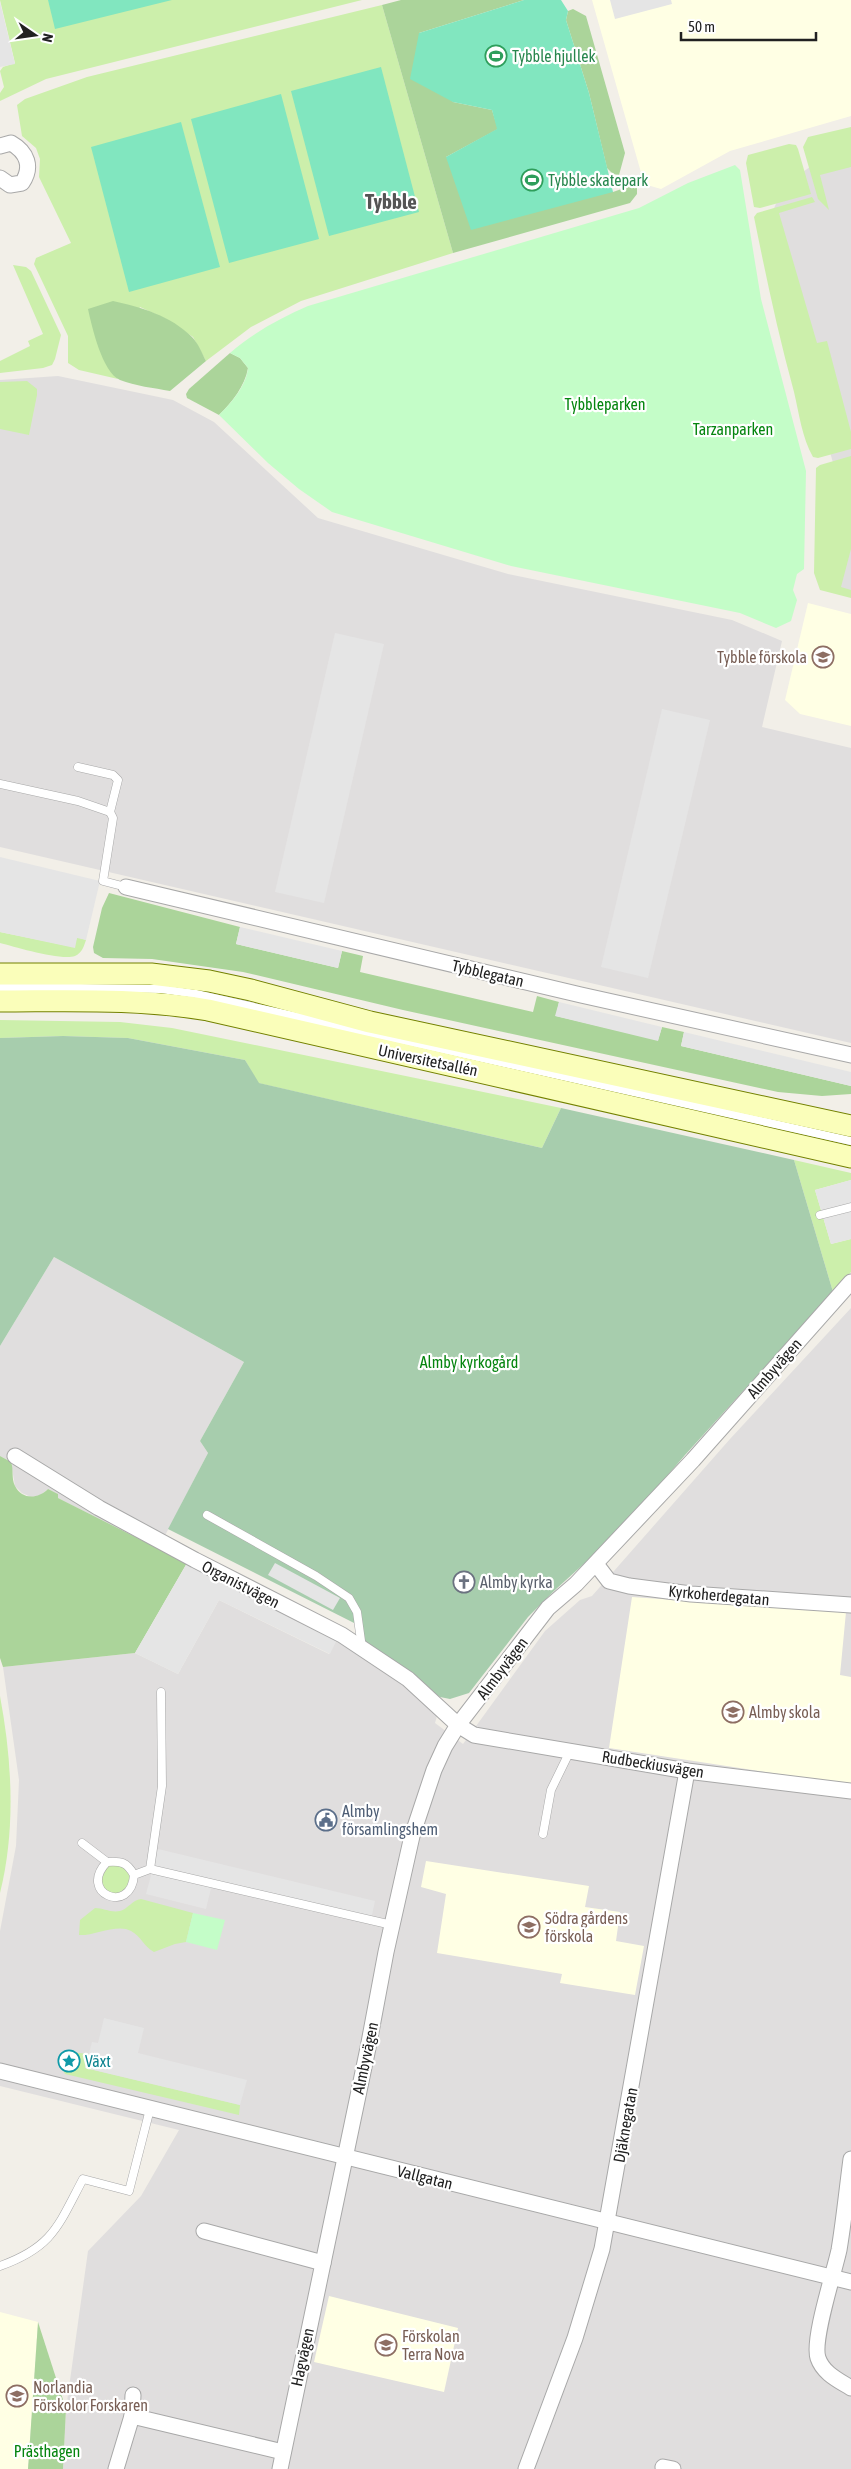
<svg xmlns="http://www.w3.org/2000/svg" width="851" height="2469" font-family="'Asap Condensed',sans-serif">
  <style>
    .residential { fill: #e0dede }
    .education { fill: #ffffe4 }
    .grass { fill: #ccefab }
    .forest { fill: #abd49a }
    .cemetery { fill: #a7cdad }
    .park { fill: #c4fdc8 }
    .pitch { fill: #81e6bf }
    .parking { fill: #e5e5e5 }
    .lines { fill: none; stroke-linecap: round; stroke-linejoin: round }
    .service-casing { stroke: #a8a8a8; stroke-width: 9 }
    .minor-casing { stroke: #a8a8a8; stroke-width: 17 }
    .secondary-casing { stroke: #738100; stroke-width: 23 }
    .service { stroke: #fff; stroke-width: 8 }
    .minor { stroke: #fff; stroke-width: 15 }
    .secondary { stroke: #fafeba; stroke-width: 21 }
    .labels { text-anchor: middle; dominant-baseline: central; stroke-width: 4.5; stroke-linejoin: round; paint-order: stroke }
    .leisure-label { font-size: 16px; fill: #27864d; stroke: #fff; text-anchor: start }
    .park-label { font-size: 16px; fill: #05850f; stroke: #fff }
    .education-label { font-size: 16px; fill: #785e54; stroke: #fff; text-anchor: start }
    .street-label { font-size: 16px; fill: #212121; stroke: #fff }
    .worship-label { font-size: 16px; fill: #5b616d; stroke: #fff; text-anchor: start }
    .service-label { font-size: 16px; fill: #4e5e75; stroke: #fff; text-anchor: start }
    .culture-label { font-size: 16px; fill: #0d838f; stroke: #fff; text-anchor: start }
    .district-label { font-size: 21px; font-weight: bold; fill: #545454; stroke: #fff }
  </style>
  <rect width="100%" height="100%" fill="#f2efe8"/>
  <g class="residential">
    <polygon points="851,151 851,591 831,587 845,505 766,226 784,186 822,158"/>
    <polygon points="58,376 173,400 214,422 318,518 508,574 732,620 782,641 762,727 851,748 851,1043 0,847 0,380"/>
    <polygon points="54,1257 244,1362 200,1441 208,1453 158,1549 58,1498 57,1494 48,1489 39,1496 31,1497 22,1493 15,1486 11,1462 0,1456 0,1346"/>
    <polygon points="851,1308 851,2469 63,2469 66,2409 88,2251 141,2196 179,2130 0,2086 0,1931 16,1846 19,1780 3,1667 135,1653 178,1674 219,1600 329,1654 337,1639 432,1705 437,1716 435,1723 463,1744 545,1631 580,1600 592,1596 730,1439"/>
  </g>
  <g class="education">
    <polygon points="592,0 851,0 851,116 730,151 661,189 647,185 642,176"/>
    <polygon points="808,603 851,614 851,726 800,714 785,700"/>
    <polygon points="632,1597 846,1612 840,1675 851,1677 851,1785 609,1748"/>
    <polygon points="426,1861 589,1886 585,1907 620,1912 616,1941 644,1946 635,1995 560,1983 562,1974 437,1953 446,1894 421,1887"/>
    <polygon points="329,2296 458,2328 444,2392 314,2362"/>
    <polygon points="0,2312 38,2322 28,2469 0,2469"/>
  </g>
  <g class="grass">
    <polygon points="0,0 362,0 46,79 0,101 0,93 4,87 0,71 3,67 15,63"/>
    <polygon points="382,5 453,253 301,301 251,327 206,361 193,337 166,319 140,307 108,366 118,379 79,370 68,363 68,336 34,264 36,258 71,243 39,177 40,159 36,148 22,136 17,105 25,99 87,77"/>
    <polygon points="851,127 851,167 820,175 829,210 818,199 803,147 808,137"/>
    <polygon points="789,144 796,145 798,149 811,194 760,208 754,207 746,163 748,155"/>
    <path d="M812 197 815 202 779 213 817 343 827 341 851 432V449L818 458 813 457C802 438 799 413 794 392 778 334 766 276 754 217L757 213Z"/>
    <polygon points="13,265 26,267 31,271 61,335 55,359 52,365 43,368 0,373 0,361 30,346 28,341 43,334"/>
    <polygon points="27,381 37,389 37,395 29,435 0,429 0,382"/>
    <polygon points="851,456 851,549 841,587 851,590 851,598 820,590 814,573 816,468 820,465"/>
    <path d="M0 932 74 947 77 937 86 940C84 946 82 953 75 956 61 961 16 947 0 943Z"/>
    <polygon points="0,1020 120,1022 172,1028 561,1108 542,1148 258,1083 245,1060 128,1038 63,1036 0,1038"/>
    <polygon points="794,1160 851,1173 851,1180 815,1190 831,1244 851,1239 851,1272 833,1292"/>
    <path d="M0 1696C12 1760 16 1829 0 1893Z"/>
    <circle cx="116" cy="1879" r="15"/>
    <path d="M141 1899 193 1913 186 1942 175 1944 154 1952C144 1947 141 1936 131 1931 118 1923 94 1936 79 1935L80 1920 95 1908C103 1908 111 1913 120 1911 128 1909 132 1900 141 1899Z"/>
    <polygon points="70,2052 89,2054 86,2068 240,2105 239,2115 65,2074 62,2068 64,2058"/>
  </g>
  <g class="forest">
    <polygon points="401,0 524,0 419,33 453,102 492,110 498,129 446,157 613,192 630,186 637,186 637,194 630,203 453,253 382,5"/>
    <polygon points="573,9 586,16 625,153 619,175 613,174 607,168 589,93 566,20 568,11"/>
    <path d="M113 301C141 307 171 316 192 337 198 343 202 353 206 361L170 391C154 388 135 386 120 380 102 372 92 327 88 309Z"/>
    <path d="M230 353 240 358 248 368C245 386 232 402 219 415L187 398 186 394 189 389Z"/>
    <polygon points="109,893 240,927 236,944 338,968 342,951 363,956 360,972 533,1012 537,996 559,1002 556,1016 658,1040 662,1027 684,1032 681,1046 851,1086 851,1094 822,1096 778,1092 403,1010 243,972 152,959 103,958 94,953 93,947 102,908"/>
    <path d="M0 1456 11 1462C14 1470 11 1478 15 1486 22 1500 38 1499 48 1489L58 1494V1498L187 1563 135 1653 3 1667 0 1658Z"/>
    <polygon points="38,2322 66,2409 63,2469 28,2469"/>
  </g>
  <polygon class="cemetery" points="63,1036 128,1038 245,1060 259,1083 542,1148 561,1108 794,1160 833,1292 685,1455 619,1532 555,1590 528,1617 469,1693 450,1699 440,1697 366,1646 362,1627 168,1529 208,1453 200,1441 244,1362 54,1257 0,1346 0,1038"/>
  <g class="park">
    <path d="M735 165 740 170 761 299 806 471 804 569 797 574 793 590 797 600 791 621 776 628 740 613 511 566 332 512 299 489 268 463 219 415C232 402 246 386 248 368L240 358 230 353C253 333 280 318 308 306L639 208 688 183Z"/>
    <polygon points="193,1913 225,1920 217,1950 186,1942"/>
  </g>
  <g class="pitch">
    <polygon points="48,0 172,0 55,29"/>
    <polygon points="524,0 561,0 568,11 566,20 589,93 613,192 471,230 446,157 497,129 492,110 453,102 410,79 419,33"/>
    <polygon points="381,67 419,212 329,236 291,91"/>
    <polygon points="281,94 319,239 229,263 191,119"/>
    <polygon points="181,122 220,267 129,292 91,147"/>
  </g>
  <g class="parking">
    <polygon points="610,0 671,0 672,4 615,19"/>
    <polygon points="0,2 15,64 0,67"/>
    <polygon points="335,633 384,644 324,903 275,892"/>
    <polygon points="662,709 710,720 648,978 601,967"/>
    <polygon points="0,857 100,881 86,940 77,938 75,948 0,932"/>
    <polygon points="240,927 342,951 338,968 236,944"/>
    <polygon points="559,1002 662,1027 658,1041 555,1016"/>
    <polygon points="684,1032 851,1072 851,1086 681,1046"/>
    <polygon points="851,1180 851,1239 831,1244 815,1190"/>
    <polygon points="187,1563 337,1639 330,1654 219,1600 178,1674 135,1653"/>
    <polygon points="275,1563 340,1598 333,1610 268,1575"/>
    <polygon points="158,1849 375,1901 370,1924 212,1884 206,1909 146,1894"/>
    <polygon points="104,2018 144,2028 138,2053 247,2080 240,2105 85,2068 92,2042 98,2043"/>
  </g>
  <g class="lines">
    <g class="service-casing">
      <g id="service">
        <polyline points="0,784 78,801 110,812 118,780 113,775 78,767"/>
        <polyline points="110,812 113,818 103,881 126,887"/>
        <polyline points="0,987 161,989 196,994 851,1141"/>
        <polyline points="820,1215 851,1207"/>
        <polyline points="207,1515 316,1576 349,1598 357,1612 362,1648"/>
        <polyline points="543,1834 551,1790 570,1751"/>
        <polyline points="82,1843 107,1862"/>
        <polyline points="150,1869 162,1786 161,1692"/>
        <path d="M134 1875C127 1862 121 1861 107 1862 77 1893 131 1916 134 1875L150 1869 392 1925"/>
        <path d="M0 2266C53 2247 58 2226 83 2179L129 2191 150 2109"/>
      </g>
    </g>
    <g class="minor-casing">
      <g id="minor">
        <path d="M0 146 11 143C27 152 33 167 22 183L10 185 0 178"/>
        <polyline points="126,887 581,995 851,1055"/>
        <polyline points="15,1456 99,1508 195,1560 342,1635 408,1679 458,1725 474,1735 687,1771 851,1791"/>
        <polyline points="596,1564 609,1581 629,1586 691,1594 851,1605"/>
        <polyline points="0,2071 851,2282"/>
        <path d="M851 2159C847 2189 844 2220 839 2250 834 2273 812 2340 818 2358 823 2373 838 2380 851 2388"/>
        <polyline points="204,2231 323,2263"/>
        <polyline points="132,2416 283,2452"/>
        <polyline points="663,2467 673,2469"/>
        <polyline points="116,2469 132,2416 133,2395"/>
        <polyline points="280,2469 368,2048 386,1952 412,1836 434,1770 445,1746 458,1725 548,1608 576,1584 693,1460 851,1282"/>
        <polyline points="526,2469 575,2338 602,2249 687,1771"/>
      </g>
    </g>
    <g class="secondary-casing">
      <g id="secondary">
        <polyline points="0,974 151,974 209,981 251,990 370,1022 851,1126"/>
        <path d="M0 1001C70 1001 139 998 208 1010L851 1157"/>
      </g>
    </g>
    <use href="#service" class="service"/>
    <use href="#minor" class="minor"/>
    <use href="#secondary" class="secondary"/>
  </g>
  <defs>
    <g id="stadium-ring" transform="scale(1.125)"><circle r="9.5" fill="#fff" stroke="#2e9e5b" stroke-width="1.5"/><path d="M0-5a6.5 5 0 1 0 0 10a6.5 5 0 1 0 0-10ZM-3.5-1.8h7v3.6h-7Z" fill="#2e9e5b"/></g>
    <g id="school-ring" transform="scale(1.125)"><circle r="9.5" fill="#fff" stroke="#8d6e63" stroke-width="1.5"/><path d="M0-5L7-2L0 1L-7-2ZM-4 1L0 2.5L4 1V4Q0 6-4 4Z" fill="#8d6e63"/></g>
    <g id="church-ring" transform="scale(1.125)"><circle r="9.5" fill="#fff" stroke="#6b7280" stroke-width="1.5"/><path d="M-1.2-6h2.4v3.5h3.3v2.4h-3.3V6h-2.4V-.1h-3.3v-2.4h3.3Z" fill="#6b7280"/></g>
    <g id="civic-ring" transform="scale(1.125)"><circle r="9.5" fill="#fff" stroke="#5c6f8a" stroke-width="1.5"/><path d="M-.6-6.5H3V-4.5H.6V-3L4-1V1h2V6H-6V1h2V-1L-.6-3ZM-1.2 2.5V6h2.4V2.5Z" fill="#5c6f8a"/></g>
    <g id="sight-ring" transform="scale(1.125)"><circle r="9.5" fill="#fff" stroke="#0f9aa8" stroke-width="1.5"/><path d="M0-6L1.8-2.2L6-1.7L2.9 1.2L3.7 5.4L0 3.3L-3.7 5.4L-2.9 1.2L-6-1.7L-1.8-2.2Z" fill="#0f9aa8"/></g>
  </defs>
  <g fill-rule="evenodd">
    <use href="#stadium-ring" x="496" y="56"/>
    <use href="#stadium-ring" x="532" y="180"/>
    <use href="#school-ring" x="823" y="657"/>
    <use href="#church-ring" x="464" y="1582"/>
    <use href="#school-ring" x="733" y="1712"/>
    <use href="#civic-ring" x="326" y="1820"/>
    <use href="#school-ring" x="529" y="1927"/>
    <use href="#sight-ring" x="69" y="2061"/>
    <use href="#school-ring" x="386" y="2345"/>
    <use href="#school-ring" x="17" y="2396"/>
  </g>
  <g class="labels">
    <g class="leisure-label">
      <text x="512" y="56">Tybble hjullek</text>
      <text x="548" y="180">Tybble skatepark</text>
    </g>
    <g class="park-label">
      <text x="605" y="404">Tybbleparken</text>
      <text x="733" y="429">Tarzanparken</text>
      <text x="469" y="1362">Almby kyrkogård</text>
      <text x="47" y="2451">Prästhagen</text>
    </g>
    <g class="education-label">
      <text x="807" y="657" text-anchor="end">Tybble förskola</text>
      <text x="749" y="1712">Almby skola</text>
      <text x="545" y="1918">Södra gårdens<tspan x="545" dy="18">förskola</tspan></text>
      <text x="402" y="2336">Förskolan<tspan x="402" dy="18">Terra Nova</tspan></text>
      <text x="33" y="2387">Norlandia<tspan x="33" dy="18">Förskolor Forskaren</tspan></text>
    </g>
    <g class="street-label">
      <text transform="translate(488 973) rotate(13)">Tybblegatan</text>
      <text transform="translate(428 1060) rotate(12)">Universitetsallén</text>
      <text transform="translate(774 1368) rotate(-49)">Almbyvägen</text>
      <text transform="translate(241 1584) rotate(27)">Organistvägen</text>
      <text transform="translate(719 1595) rotate(5)">Kyrkoherdegatan</text>
      <text transform="translate(502 1668) rotate(-53)">Almbyvägen</text>
      <text transform="translate(653 1764) rotate(9)">Rudbeckiusvägen</text>
      <text transform="translate(365 2058) rotate(-78)">Almbyvägen</text>
      <text transform="translate(625 2125) rotate(-80)">Djäknegatan</text>
      <text transform="translate(425 2177) rotate(14)">Vallgatan</text>
      <text transform="translate(302 2357) rotate(-78)">Hagvägen</text>
    </g>
    <g class="worship-label">
      <text x="480" y="1582">Almby kyrka</text>
    </g>
    <g class="service-label">
      <text x="342" y="1811">Almby<tspan x="342" dy="18">församlingshem</tspan></text>
    </g>
    <g class="culture-label">
      <text x="85" y="2061">Växt</text>
    </g>
    <g class="district-label">
      <text x="391" y="201">Tybble</text>
    </g>
  </g>
  <g transform="translate(35 35) rotate(103)" stroke="#ffffff" stroke-width="4" paint-order="stroke">
  <path d="M0-4L9 19L0 12L-9 19Z" fill="#212121"/>
  <text y="-8" font-size="14" font-weight="bold" text-anchor="middle" fill="#212121">N</text>
  </g>
  <path d="M681 32v8h135v-8" fill="none" stroke="#212121" stroke-width="2.5"/>
  <text x="688" y="32" font-size="15" fill="#212121" stroke="#ffffff" stroke-width="4" paint-order="stroke">50 m</text>
</svg>
